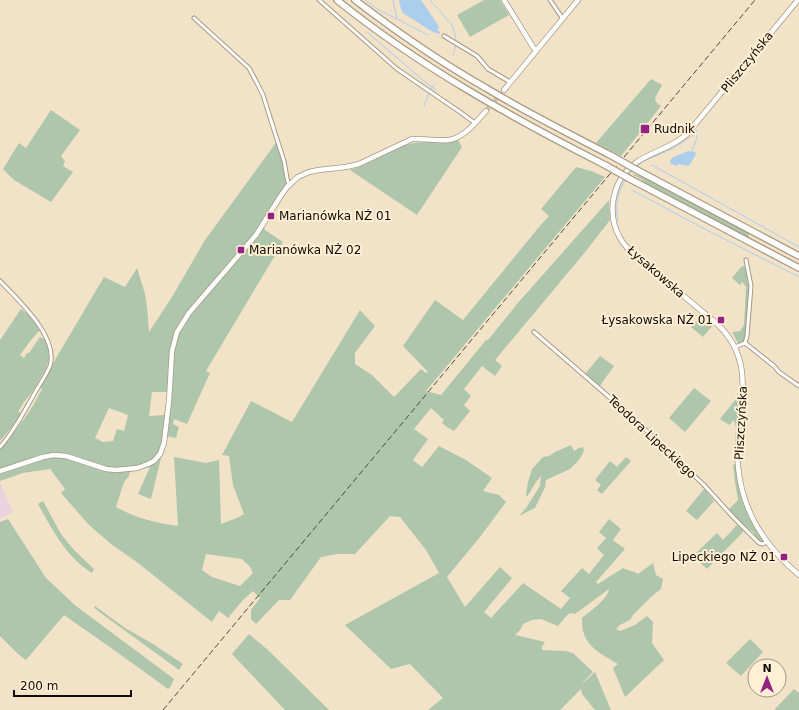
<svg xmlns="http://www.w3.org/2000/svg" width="799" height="710" font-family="'DejaVu Sans',sans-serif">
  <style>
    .commercial { fill: #ebd3de }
    .green { fill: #aec6ab; fill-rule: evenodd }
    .water { fill: #abceed }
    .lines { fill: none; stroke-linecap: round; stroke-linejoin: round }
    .stream { stroke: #abceed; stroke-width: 1 }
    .secondary-tunnel { stroke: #d0c3ab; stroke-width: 4.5; stroke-dasharray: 4.5 2; stroke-linecap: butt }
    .street-casing { stroke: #a79980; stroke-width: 5 }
    .secondary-casing { stroke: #a79980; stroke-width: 6 }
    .highway-casing { stroke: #a79980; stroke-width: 8 }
    .street { stroke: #fff; stroke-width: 3 }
    .secondary { stroke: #fff; stroke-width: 4.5 }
    .highway { stroke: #fff; stroke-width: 5.5 }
    .rail { stroke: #4e473a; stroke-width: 1; stroke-dasharray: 6 3; stroke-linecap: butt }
    .highway-bridge-casing { stroke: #a79980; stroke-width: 8; stroke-linecap: butt }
    .highway-bridge { stroke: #fff; stroke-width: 5.5 }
    .poi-dot { fill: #932383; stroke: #fff0d5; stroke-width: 1.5 }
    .labels { text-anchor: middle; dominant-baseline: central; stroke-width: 4; stroke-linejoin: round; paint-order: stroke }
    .street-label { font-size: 12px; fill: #100b04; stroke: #fff0d5 }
    .poi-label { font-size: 12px; fill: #100b04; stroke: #fff0d5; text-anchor: start }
  </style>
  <rect width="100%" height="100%" fill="#f2e3c8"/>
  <polygon class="commercial" points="0,482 13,512 0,519"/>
  <g class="green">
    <polygon points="484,0 500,0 509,15 470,37 457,15"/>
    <polygon points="651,79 662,85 655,98 656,102 661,106 621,156 596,143"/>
    <polygon points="51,110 80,130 61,156 65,161 63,166 73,172 51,202 14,180 3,169 19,143 26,148"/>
    <path d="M278 140 285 160 291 186 264 227 265 230 283 242 206 371 210 373 187 424 174 419 173 424 179 427 176 438 166 436 165 449 161 458 151 499 138 494 150 467 130 472 129 476 124 482 116 507C135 518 156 523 178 526L174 457 206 463 219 460 221 524 237 518 244 514 233 485 229 456 222 455 251 401 292 422 360 310 375 326 355 353V364L372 375 394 397 421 369 426 373 428 372 403 346 435 300 463 320 539 227 549 216 541 209 576 167 591 171 605 177 426 391 441 395 486 340H488L517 304 609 200 610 220 586 251 495 360 502 366 495 376 482 366 464 389 471 396 464 405 470 411 454 431 447 427 442 423 444 420 431 408 414 429 428 439 413 460 422 467 439 446 466 460 492 478 483 491 499 495 506 502 480 537 447 577 465 607 500 567 512 578 484 612 491 618 523 583 561 609 570 598 561 591 582 568 589 574 604 555 597 548 606 538 599 532 609 519 621 529 613 540 625 549 596 582 598 584 623 568C628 571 632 570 638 574L653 563 656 575 663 579 661 589 651 597 633 615 630 620 620 625 616 629 620 631 635 625 647 616 653 622 652 643 664 660 625 697 613 668 618 664C606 657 588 648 584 634 582 629 582 623 582 618 590 611 608 599 609 589L575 614 573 613 568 614 558 626 541 619 532 620 523 624 520 630 515 635 545 642 542 647V650L566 651 573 653 593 672 583 682V683L595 672 611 710H595L582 694 581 689 560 710H428L443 698 410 664 391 669 345 625 439 573 426 550 400 517 390 516 355 554H337L321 557 290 600H279L256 624 251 619V610L260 598 253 591 243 600 228 618 219 611 212 622 138 563 111 544 89 525 61 493 65 489 50 469 23 473 0 481V448C16 431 32 410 42 389L39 387 104 277 125 287 137 268 145 294 147 307 149 332 172 297 205 240ZM152 392H171L170 403H166L164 415 149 416ZM109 408 128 415 124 431 117 429 113 441 103 442 95 438ZM206 554 242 559 250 567 253 573 240 586 212 577 202 570Z"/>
    <path d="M458 140 462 147 417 215 350 170C371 164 388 150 409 144 425 140 442 144 458 140Z"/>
    <polygon points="634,174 642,177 649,179 750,232 748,238 646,184 641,179 633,175"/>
    <path d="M742 266 745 267C747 273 748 279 749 286 750 303 747 322 745 339 744 343 742 343 738 343L732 332 740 331 744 325 746 287 742 282 740 285 732 278Z"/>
    <polygon points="21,309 33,318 40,330 31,340 20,355 24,358 27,353 29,353 40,337 44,339 48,346 49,359 46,368 33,391 24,402 18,412 21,413 15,423 0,441 0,340"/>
    <polygon points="701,313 714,324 703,337 691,327 700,317 698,315"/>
    <polygon points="600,356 614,366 599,387 585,374"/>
    <polygon points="694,388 711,401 685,432 669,418"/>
    <polygon points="736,399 739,399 738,427 736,428 734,420 729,425 720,419"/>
    <polygon points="571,445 574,451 579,448 583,447 584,451 579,460 570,469 546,480 545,487 535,508 519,516 526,508 540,486 541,476 536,482 527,497 526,494 528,482 532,469 543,457 549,456 555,452"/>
    <polygon points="626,457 631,461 602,494 597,490 601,485 595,480 610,461 617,467"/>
    <polygon points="736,464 749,515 763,541 761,541 758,540 753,532 743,525 728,510 738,500 735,482 733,465"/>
    <polygon points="704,489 714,501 697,520 686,511"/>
    <path d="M43 501 61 534 74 550 94 569 92 573C66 557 52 529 38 504Z"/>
    <polygon points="8,519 46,578 76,606 174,679 171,686 168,689 114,650 64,615 26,660 18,654 0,636 0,522"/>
    <polygon points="737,525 744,531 707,569 693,556 717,533 723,540"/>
    <path d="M95 606 125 628 153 644 183 664 179 670C151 649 122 629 94 608Z"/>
    <polygon points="249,634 268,650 329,710 285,710 232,654"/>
    <polygon points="750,639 763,652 741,676 726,663"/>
    <polygon points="794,689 799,693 799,710 774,710"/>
  </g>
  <g class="water">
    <polygon points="399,0 421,0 438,25 439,28 437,30 440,32 439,34 431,31 403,13 401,9"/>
    <polygon points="688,151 695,152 696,154 689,166 678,164 677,166 671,164 670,161 672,158"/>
  </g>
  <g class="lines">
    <g class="stream">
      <polyline points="365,0 377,9 397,19 428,35"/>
      <polyline points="393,0 397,19"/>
      <polyline points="430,0 452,25 455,34 456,40"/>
      <polyline points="367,32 424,81 436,90"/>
      <polyline points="453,55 456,45"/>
      <polyline points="431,89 434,85"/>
      <polyline points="424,106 429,93"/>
      <polyline points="692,151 697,138 696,133 697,130"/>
      <polyline points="652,165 799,247"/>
      <polyline points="636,167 644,161 674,148 696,133"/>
      <polyline points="627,176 632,171"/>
      <polyline points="632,190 699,226 799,277"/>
      <path d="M618 221C615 206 617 192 626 179"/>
    </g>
    <polyline class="secondary-tunnel" points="486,111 504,90"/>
    <g class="street-casing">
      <g id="street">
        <polyline points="319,0 397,69 460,112 475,123"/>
        <polyline points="550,0 563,19"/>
        <polyline points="194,18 249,68 257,83 263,95 274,130 284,161 287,178 288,182 290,184"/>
        <polyline points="444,36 477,56 483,63 488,69 510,82"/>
        <path d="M0 281C18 300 59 337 50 366 46 376 37 388 32 398 22 415 13 433 0 447"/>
        <polyline points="534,332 630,415 704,485 734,518 759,543 763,544 766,542"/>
        <polyline points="745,343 774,366 779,372 799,386"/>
        <polyline points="735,347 745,343 747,336 751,286 746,260"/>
      </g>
    </g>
    <g class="secondary-casing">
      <g id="secondary">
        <polyline points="504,0 533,47 536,51"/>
        <path d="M798 0 687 134C672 148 653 151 637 162 612 179 606 213 620 238 624 245 629 250 634 255L715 322C762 364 734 412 738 466 742 512 765 546 799 575"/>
        <polyline points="504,90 578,0"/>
        <path d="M0 471 43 457 54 455 66 456 106 469 116 470 137 468 148 464 154 461 160 454 164 443 169 401 172 351 177 332 189 313 256 235 280 197 287 187 298 177 309 172 319 170 346 167 359 164 412 139H417C427 139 439 141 449 140 465 137 476 122 486 111"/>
      </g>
    </g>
    <g class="highway-casing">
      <g id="highway">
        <path d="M337 0C419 66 511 117 605 165"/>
        <path d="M355 0C397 32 440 62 486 88 527 113 570 134 612 156"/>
        <polyline points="637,170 799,256"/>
        <polyline points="630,179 799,268"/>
      </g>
    </g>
    <use href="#street" class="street"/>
    <use href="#secondary" class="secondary"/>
    <use href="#highway" class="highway"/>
    <polyline class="rail" points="163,710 755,0"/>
    <g class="highway-bridge-casing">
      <g id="highway-bridge">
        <polyline points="612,156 637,170"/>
        <polyline points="605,165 630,179"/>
      </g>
    </g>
    <use href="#highway-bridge" class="highway-bridge"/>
  </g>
  <g class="poi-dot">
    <rect x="640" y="124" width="10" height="10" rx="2"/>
    <rect x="267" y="212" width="8" height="8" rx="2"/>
    <rect x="237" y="246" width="8" height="8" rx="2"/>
    <rect x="717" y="316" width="8" height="8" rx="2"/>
    <rect x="780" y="553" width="8" height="8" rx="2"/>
  </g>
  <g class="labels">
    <g class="street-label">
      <text transform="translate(747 62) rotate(-51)">Pliszczyńska</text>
      <text transform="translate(656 272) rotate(41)">Łysakowska</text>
      <text transform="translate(741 423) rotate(-87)">Pliszczyńska</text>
      <text transform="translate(652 437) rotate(43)">Teodora Lipeckiego</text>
    </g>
    <g class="poi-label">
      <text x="654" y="129">Rudnik</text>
      <text x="279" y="216">Marianówka NŻ 01</text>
      <text x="249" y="250">Marianówka NŻ 02</text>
      <text x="713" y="320" text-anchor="end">Łysakowska NŻ 01</text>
      <text x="776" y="557" text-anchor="end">Lipeckiego NŻ 01</text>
    </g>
  </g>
  <g transform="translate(767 678)"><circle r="19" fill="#fff0d5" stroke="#9f9481"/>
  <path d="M0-3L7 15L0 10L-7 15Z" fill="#932383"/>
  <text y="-6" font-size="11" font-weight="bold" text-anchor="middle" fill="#100b04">N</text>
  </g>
  <path d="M14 690v6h117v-6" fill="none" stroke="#100b04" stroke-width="2"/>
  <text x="20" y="690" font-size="12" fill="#100b04" stroke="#fff0d5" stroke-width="3" paint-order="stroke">200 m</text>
</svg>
